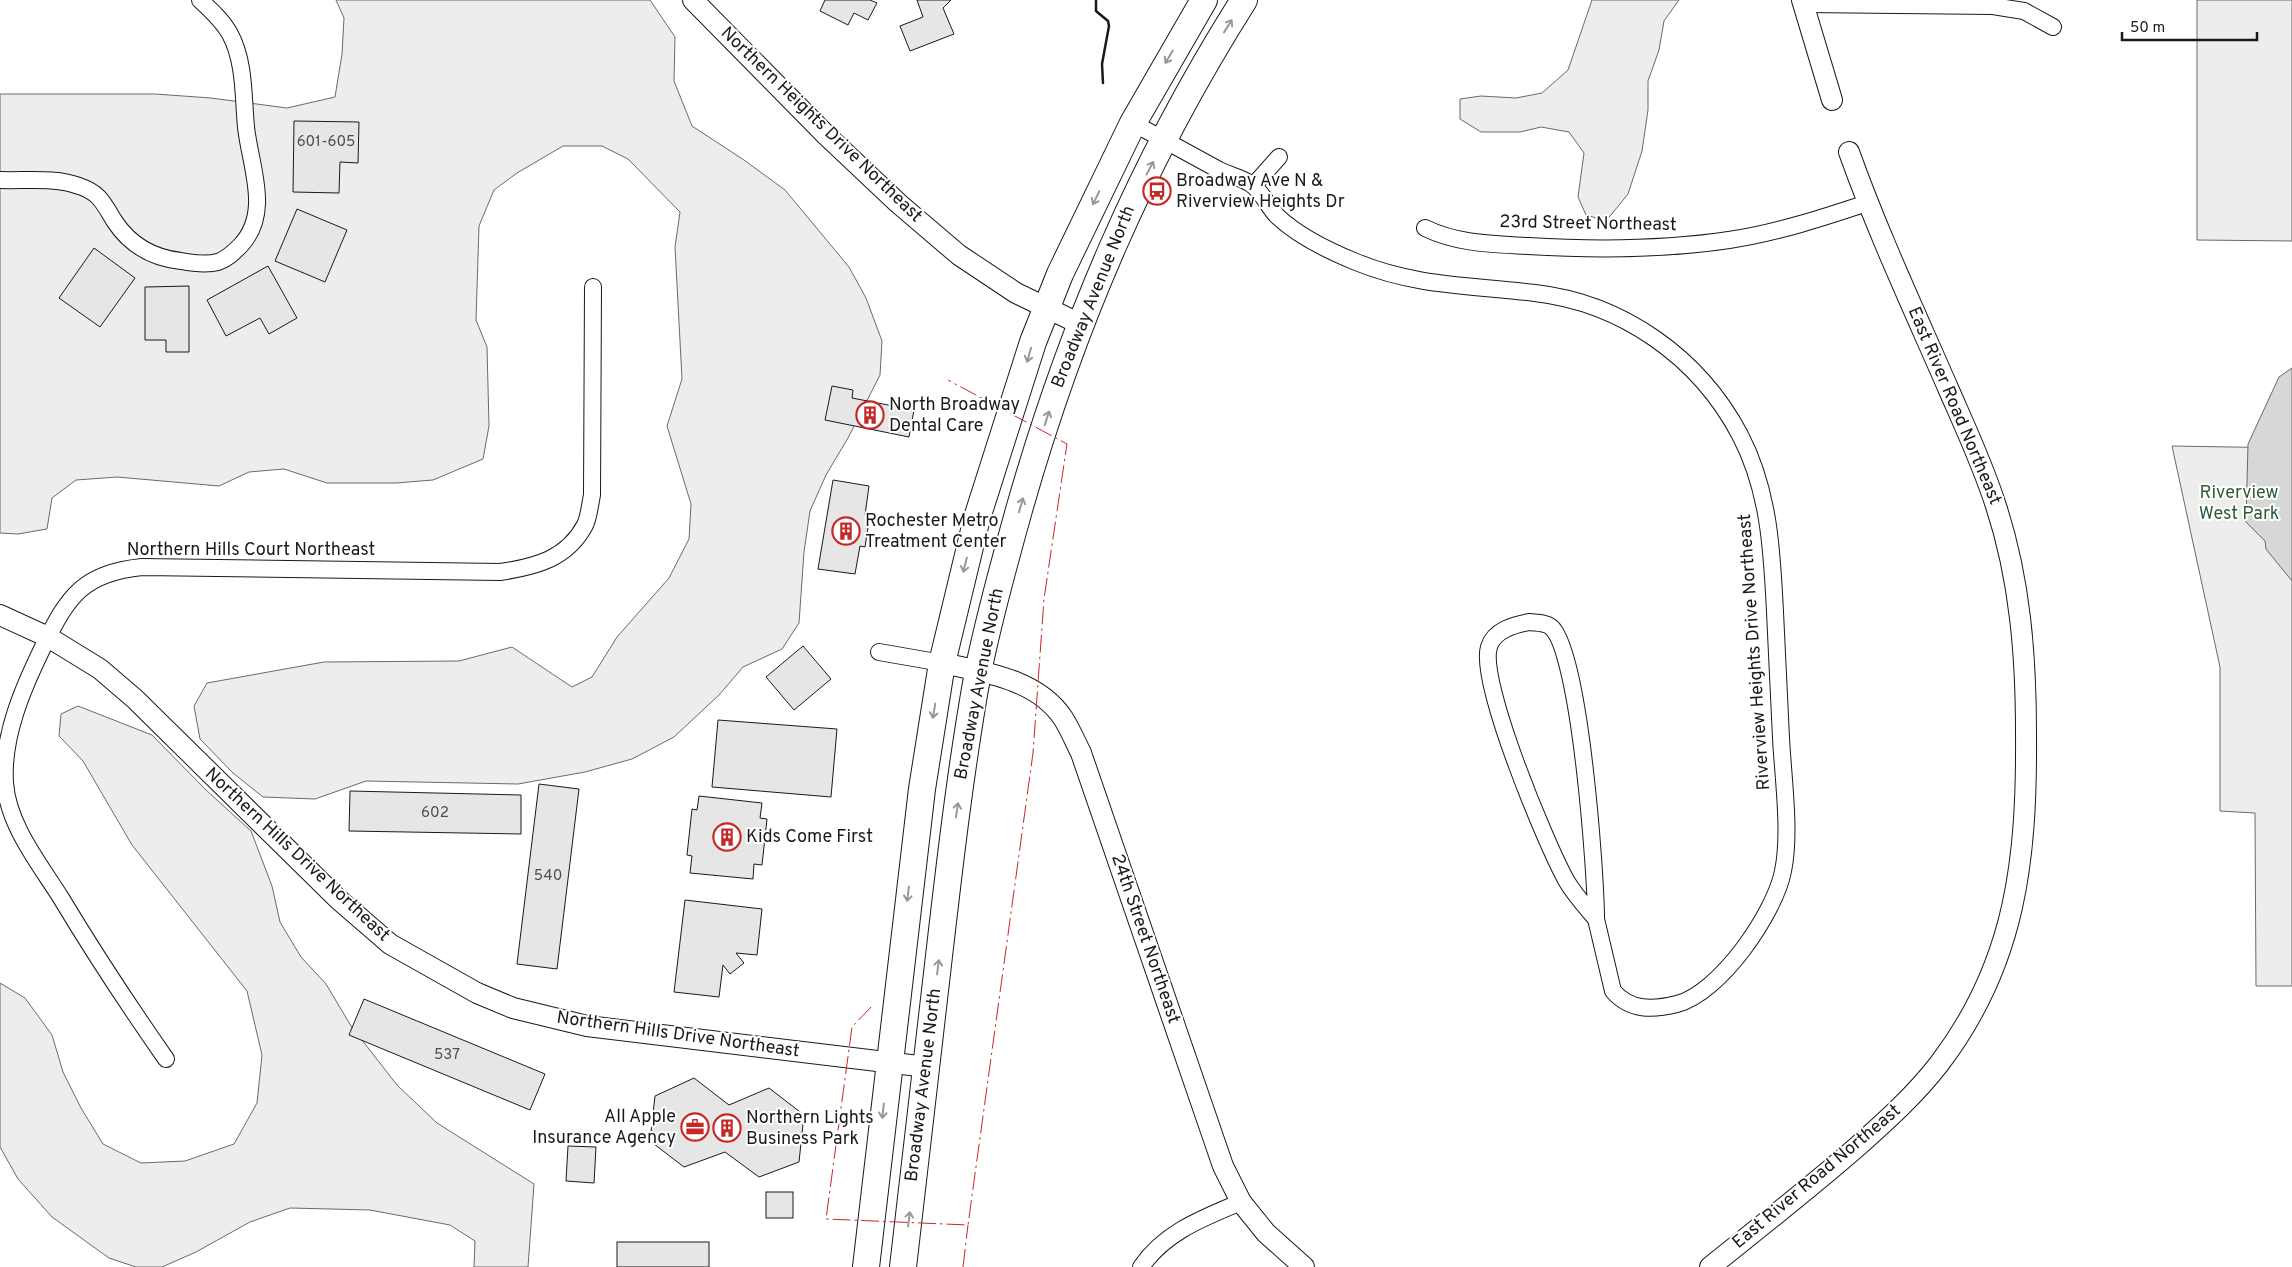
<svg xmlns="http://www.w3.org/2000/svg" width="2292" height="1267" font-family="Overpass,sans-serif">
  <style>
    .built { fill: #ededed; stroke: #6a6a6a }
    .water { fill: #d7d7d7; stroke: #6a6a6a }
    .building { fill: #e6e6e6; stroke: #1a1a1a }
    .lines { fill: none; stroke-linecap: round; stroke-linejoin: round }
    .minor-casing { stroke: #1a1a1a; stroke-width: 18 }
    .tertiary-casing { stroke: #1a1a1a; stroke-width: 22 }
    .primary-casing { stroke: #1a1a1a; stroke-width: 28 }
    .minor { stroke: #fff; stroke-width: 16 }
    .tertiary { stroke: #fff; stroke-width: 20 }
    .primary { stroke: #fff; stroke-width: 26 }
    .wall { stroke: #1a1a1a; stroke-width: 2.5 }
    .power { stroke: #c62828; stroke-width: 1; stroke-dasharray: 18 4 2.5 4; stroke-linecap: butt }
    .oneway { stroke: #989898 }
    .labels { text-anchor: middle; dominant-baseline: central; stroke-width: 4; stroke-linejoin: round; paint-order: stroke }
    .number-label { font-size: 15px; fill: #4d4d4d }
    .street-label { font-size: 18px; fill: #1a1a1a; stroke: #fff }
    .poi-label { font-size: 18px; fill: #1a1a1a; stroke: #fff; text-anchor: start }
    .park-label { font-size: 18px; fill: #2b5a34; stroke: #fff }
  </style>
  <rect width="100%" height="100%" fill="#fff"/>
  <g class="built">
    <polygon points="336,0 650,0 675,37 674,81 692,126 744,160 785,190 849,267 866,298 882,341 880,375 848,438 826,475 810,511 804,552 799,623 782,649 743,667 719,695 674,737 632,759 585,772 518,784 366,781 315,799 263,797 233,773 200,739 194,706 207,683 324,662 459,661 512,647 572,687 592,677 617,637 669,578 689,539 691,504 667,426 682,379 675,247 680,212 628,159 602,146 563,146 517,173 494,190 479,226 476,320 487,347 489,426 483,459 433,480 396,483 327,483 284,469 249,472 219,486 117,477 76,480 52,498 47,529 18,534 0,533 0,94 155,94 211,98 287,108 335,97 342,54 344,18"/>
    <polygon points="1592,0 1679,0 1664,21 1659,50 1648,81 1648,110 1642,151 1628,194 1606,221 1586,215 1578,197 1584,153 1569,132 1541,127 1520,132 1481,132 1460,119 1460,99 1481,96 1516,98 1542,93 1568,70"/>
    <polygon points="2197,0 2292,0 2292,241 2197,240"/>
    <polygon points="2172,446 2292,448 2292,986 2256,986 2255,813 2220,811 2220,667"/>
    <polygon points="78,706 152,735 206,790 251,831 272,886 280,922 301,957 326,984 351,1026 397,1085 437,1123 534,1184 528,1267 474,1267 475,1241 450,1225 370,1210 290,1208 250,1222 196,1252 162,1267 136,1267 109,1258 52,1217 18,1179 0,1147 0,983 25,998 52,1035 63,1072 81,1108 103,1144 141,1163 185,1161 234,1144 257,1103 262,1055 247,991 132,845 83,761 59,736 61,714"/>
  </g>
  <polygon class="water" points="2292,368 2292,581 2266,549 2265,541 2246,522 2248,444 2279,377"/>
  <g class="building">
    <polygon points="825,0 870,0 877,3 868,20 854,13 848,25 820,11"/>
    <polygon points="917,0 951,0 943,8 954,34 910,51 900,26 923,17"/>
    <polygon points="294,121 359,122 358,163 340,162 339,193 293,192"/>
    <polygon points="297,209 347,230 325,282 275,261"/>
    <polygon points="94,248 135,278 100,327 59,298"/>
    <polygon points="268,266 297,318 269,334 260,318 226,336 207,300"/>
    <polygon points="189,286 189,352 166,352 166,340 145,340 145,287"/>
    <polygon points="832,386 853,390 852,398 914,410 909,437 825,420"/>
    <polygon points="833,480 869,486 865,515 870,515 865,547 860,546 855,574 818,569"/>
    <polygon points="803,646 831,679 794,710 766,677"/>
    <polygon points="718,720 837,729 831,797 712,787"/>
    <polygon points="539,784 579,789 557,969 517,964"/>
    <polygon points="350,791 521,795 521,834 349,831"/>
    <polygon points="699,796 762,803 760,818 767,819 762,865 754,864 753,879 690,873 692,856 687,855 692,809 697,810"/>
    <polygon points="685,900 762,909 757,955 736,953 744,963 730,974 723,965 719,997 674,992"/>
    <polygon points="364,999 545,1074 530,1110 349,1035"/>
    <polygon points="694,1078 729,1105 769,1088 804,1115 799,1162 759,1177 725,1152 684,1167 650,1141 655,1096"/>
    <polygon points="568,1146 596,1147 594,1183 566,1181"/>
    <rect x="766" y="1192" width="27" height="26"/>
    <rect x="617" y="1242" width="92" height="25"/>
  </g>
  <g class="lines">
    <g class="minor-casing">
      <g id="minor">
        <polyline points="1803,4 1993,6 2024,11 2053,27"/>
        <path d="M1133 123C1162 139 1190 154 1219 170 1229 175 1242 178 1251 184 1262 191 1268 207 1277 216 1299 237 1329 251 1356 262 1417 287 1471 285 1535 293 1622 303 1699 357 1740 435 1769 490 1772 550 1775 612 1777 654 1779 696 1781 738 1783 778 1791 833 1783 871 1775 913 1720 993 1677 1004 1653 1010 1630 1011 1613 991L1596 919"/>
        <path d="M0 180C25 181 56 177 79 186 101 193 104 205 115 222 131 246 153 258 181 261 192 263 207 265 218 262 227 259 234 252 240 246 272 213 250 166 246 127 243 96 245 62 230 34 223 21 211 10 200 0"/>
        <polyline points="1254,185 1279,157"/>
        <path d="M1425 228C1458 244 1492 244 1528 246 1595 250 1662 250 1729 240 1776 233 1822 218 1867 203"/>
        <path d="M1529 622C1536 623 1545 622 1551 627 1580 651 1596 875 1596 919 1585 906 1574 894 1566 880 1546 844 1478 681 1489 647 1494 630 1514 625 1529 622Z"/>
        <polyline points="879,652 942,663"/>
        <path d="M166 1059C129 1006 94 953 61 898 39 863 8 825 5 783 2 736 23 688 43 647 68 596 83 573 142 567L500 572C535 567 567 559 585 525 589 517 590 504 592 495L593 287"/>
        <path d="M1141 1267C1165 1232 1203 1218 1241 1202"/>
      </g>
    </g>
    <g class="tertiary-casing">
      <g id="tertiary">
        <polyline points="693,0 827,136 898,203 959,255 1016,293 1080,324"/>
        <polyline points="1802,0 1832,100"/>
        <polyline points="0,615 48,637 100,669 135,699 338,899 390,944 477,993 513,1008 587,1026 927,1067"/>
        <path d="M942 663C984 672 1037 679 1063 718 1070 729 1075 741 1081 753L1223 1166 1241 1202 1266 1233 1304 1267"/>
        <path d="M1710 1267C1760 1227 1810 1188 1858 1146 1886 1121 1916 1094 1939 1064 2017 962 2027 857 2026 732 2026 656 2020 579 1996 506 1983 465 1965 427 1948 388 1914 310 1878 233 1849 152"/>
      </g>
    </g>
    <g class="primary-casing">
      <g id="primary">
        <polyline points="866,1267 922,789 942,663 977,518 1033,342 1060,274 1133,123 1204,0"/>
        <path d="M903 1267C915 1163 927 1060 939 956 950 861 961 766 978 672 989 617 1004 564 1019 510 1071 327 1142 161 1244 0"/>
      </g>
    </g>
    <use href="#minor" class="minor"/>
    <use href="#tertiary" class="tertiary"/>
    <use href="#primary" class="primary"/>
    <polyline class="wall" points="1096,0 1096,11 1108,21 1109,26 1102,64 1103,83"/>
    <g class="power">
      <polyline points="871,1007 852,1027 826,1219 968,1225 1033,753 1044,599 1067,444 948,380"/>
      <polyline points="963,1267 968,1225"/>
    </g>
  </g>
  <defs><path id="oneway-shaft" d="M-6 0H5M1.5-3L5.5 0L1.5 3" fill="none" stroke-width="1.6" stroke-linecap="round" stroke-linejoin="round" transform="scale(1.25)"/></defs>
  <g class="oneway">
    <use href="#oneway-shaft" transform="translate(1228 26) rotate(-58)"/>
    <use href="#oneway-shaft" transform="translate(1169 57) rotate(121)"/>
    <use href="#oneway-shaft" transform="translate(1150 168) rotate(-62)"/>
    <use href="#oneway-shaft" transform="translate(1096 198) rotate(116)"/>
    <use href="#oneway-shaft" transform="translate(1029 355) rotate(106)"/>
    <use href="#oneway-shaft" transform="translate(1047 418) rotate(-72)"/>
    <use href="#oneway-shaft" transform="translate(1021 505) rotate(-74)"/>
    <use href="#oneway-shaft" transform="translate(965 565) rotate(104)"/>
    <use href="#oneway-shaft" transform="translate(934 711) rotate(100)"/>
    <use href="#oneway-shaft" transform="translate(957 810) rotate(-82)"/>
    <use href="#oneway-shaft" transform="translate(908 894) rotate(97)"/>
    <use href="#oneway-shaft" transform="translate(938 967) rotate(-83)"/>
    <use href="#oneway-shaft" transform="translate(883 1111) rotate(96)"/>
    <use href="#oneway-shaft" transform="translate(909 1219) rotate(-83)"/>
  </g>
  <defs>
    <g id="bus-ring" transform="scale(1.4375)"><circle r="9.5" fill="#fff" stroke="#c62828" stroke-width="1.5"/><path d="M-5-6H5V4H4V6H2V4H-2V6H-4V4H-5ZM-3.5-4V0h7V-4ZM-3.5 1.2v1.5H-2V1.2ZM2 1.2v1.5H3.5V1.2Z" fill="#c62828"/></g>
    <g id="building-ring" transform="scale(1.4375)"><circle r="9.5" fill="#fff" stroke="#c62828" stroke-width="1.5"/><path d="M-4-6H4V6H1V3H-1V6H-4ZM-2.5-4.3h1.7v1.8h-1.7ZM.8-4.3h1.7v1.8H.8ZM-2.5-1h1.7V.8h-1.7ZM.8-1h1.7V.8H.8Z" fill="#c62828"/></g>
    <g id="office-ring" transform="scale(1.4375)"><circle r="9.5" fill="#fff" stroke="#c62828" stroke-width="1.5"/><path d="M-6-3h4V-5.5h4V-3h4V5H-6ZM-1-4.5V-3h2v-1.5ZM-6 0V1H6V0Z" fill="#c62828"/></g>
  </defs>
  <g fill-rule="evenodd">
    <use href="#bus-ring" x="1157" y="191"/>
    <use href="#building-ring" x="870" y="415"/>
    <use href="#building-ring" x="846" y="531"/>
    <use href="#building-ring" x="727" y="837"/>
    <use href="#office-ring" x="695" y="1127"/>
    <use href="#building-ring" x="727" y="1128"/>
  </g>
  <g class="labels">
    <g class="number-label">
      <text x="326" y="142">601-605</text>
      <text x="435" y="813">602</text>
      <text x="548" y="876">540</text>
      <text x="447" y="1055">537</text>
    </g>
    <g class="street-label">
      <text transform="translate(821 125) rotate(44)">Northern Heights Drive Northeast</text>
      <text transform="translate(1588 224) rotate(1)">23rd Street Northeast</text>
      <text transform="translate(1094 297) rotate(-68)">Broadway Avenue North</text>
      <text transform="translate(1954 406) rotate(67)">East River Road Northeast</text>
      <text x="251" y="550">Northern Hills Court Northeast</text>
      <text transform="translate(1755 652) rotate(-94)">Riverview Heights Drive Northeast</text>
      <text transform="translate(980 684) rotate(-79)">Broadway Avenue North</text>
      <text transform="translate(297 855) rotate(43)">Northern Hills Drive Northeast</text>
      <text transform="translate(1145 939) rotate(71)">24th Street Northeast</text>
      <text transform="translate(678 1035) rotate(8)">Northern Hills Drive Northeast</text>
      <text transform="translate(924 1085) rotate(-83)">Broadway Avenue North</text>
      <text transform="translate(1817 1177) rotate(-40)">East River Road Northeast</text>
    </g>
    <g class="poi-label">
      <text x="1176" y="181">Broadway Ave N &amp;<tspan x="1176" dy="21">Riverview Heights Dr</tspan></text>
      <text x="889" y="405">North Broadway<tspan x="889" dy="21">Dental Care</tspan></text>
      <text x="865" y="521">Rochester Metro<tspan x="865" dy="21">Treatment Center</tspan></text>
      <text x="746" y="837">Kids Come First</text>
      <text x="676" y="1117" text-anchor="end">All Apple<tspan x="676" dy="21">Insurance Agency</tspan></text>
      <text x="746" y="1118">Northern Lights<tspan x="746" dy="21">Business Park</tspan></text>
    </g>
    <g class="park-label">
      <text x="2239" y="493">Riverview<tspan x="2239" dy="21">West Park</tspan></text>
    </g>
  </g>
  <path d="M2122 32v8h135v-8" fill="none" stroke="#1a1a1a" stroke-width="2.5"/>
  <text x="2130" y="32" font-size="15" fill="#1a1a1a" stroke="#ffffff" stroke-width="4" paint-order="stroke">50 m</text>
</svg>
